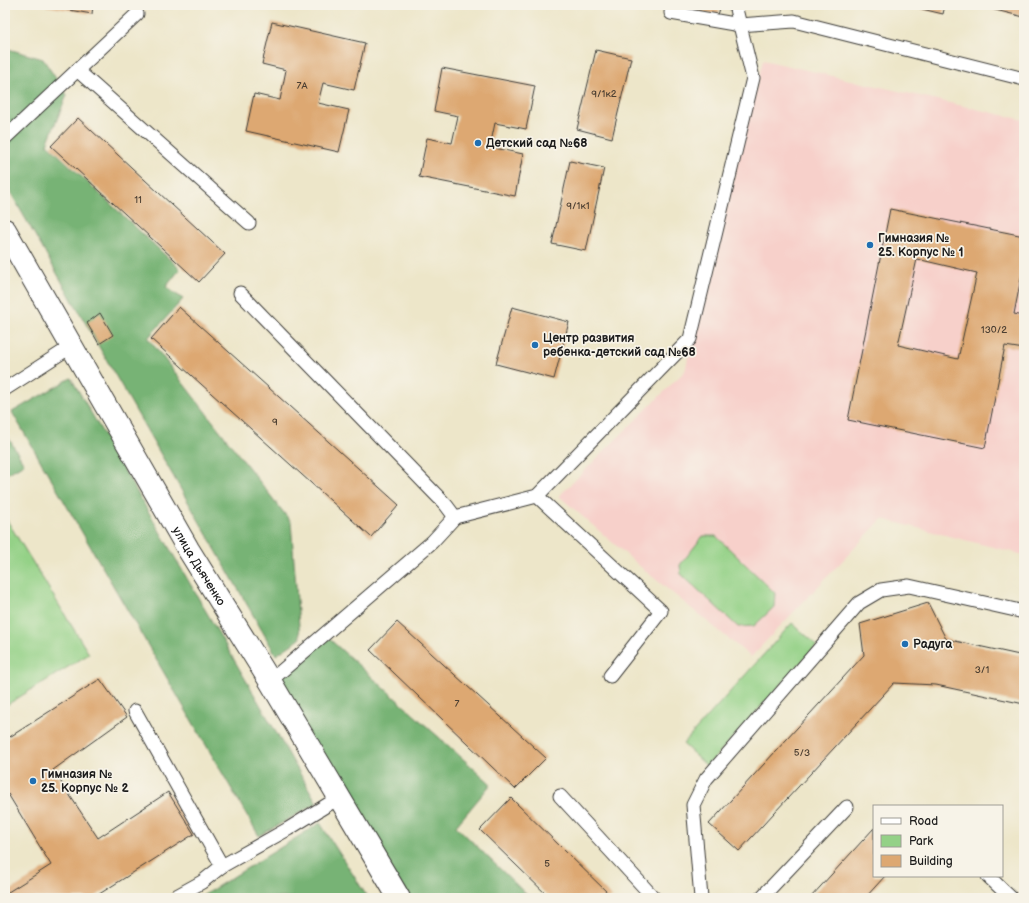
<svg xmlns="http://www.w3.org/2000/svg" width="1029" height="903" font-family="'Balsamiq Sans',sans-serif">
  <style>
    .built { fill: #f7d0ca }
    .green { fill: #94d187; stroke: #587652 }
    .forest { fill: #77b374; stroke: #4a6848 }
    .building { fill: #dda872; fill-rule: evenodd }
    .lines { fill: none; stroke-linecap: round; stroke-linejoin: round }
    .service-casing { stroke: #3b3a36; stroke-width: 15 }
    .minor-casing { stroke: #3b3a36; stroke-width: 24 }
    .service { stroke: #fff; stroke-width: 13 }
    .minor { stroke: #fff; stroke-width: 22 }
    .poi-dot { fill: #1f6fb2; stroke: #f7f3e8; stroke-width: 1.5 }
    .labels { text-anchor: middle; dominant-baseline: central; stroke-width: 3.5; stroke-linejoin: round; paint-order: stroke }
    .number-label { font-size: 10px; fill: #4c3f32 }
    .poi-label { font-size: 12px; font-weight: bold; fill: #1c1c1c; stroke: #f7f3e8; text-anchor: start }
    .street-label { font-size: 12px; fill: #1c1c1c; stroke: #f7f3e8 }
  </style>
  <rect width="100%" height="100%" fill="#f7f3e8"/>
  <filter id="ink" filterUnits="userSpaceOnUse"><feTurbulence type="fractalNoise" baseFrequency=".025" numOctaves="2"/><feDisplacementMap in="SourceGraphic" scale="8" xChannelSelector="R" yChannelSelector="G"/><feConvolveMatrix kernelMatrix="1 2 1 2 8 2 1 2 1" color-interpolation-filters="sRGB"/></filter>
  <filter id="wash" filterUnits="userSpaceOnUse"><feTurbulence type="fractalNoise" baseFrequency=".012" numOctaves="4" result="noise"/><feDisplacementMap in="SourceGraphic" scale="16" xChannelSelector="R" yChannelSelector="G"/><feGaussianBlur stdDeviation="0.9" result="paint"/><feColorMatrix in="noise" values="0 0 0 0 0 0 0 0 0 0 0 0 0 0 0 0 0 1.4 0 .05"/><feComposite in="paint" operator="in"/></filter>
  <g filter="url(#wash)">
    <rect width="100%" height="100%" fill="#ede6c9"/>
    <polygon class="built" points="763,60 1024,120 1024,555 882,519 751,657 643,569 559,496 685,371"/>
    <g class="green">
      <polygon points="5,517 89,654 5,706"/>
      <polygon points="703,536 716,536 775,593 774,607 754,626 738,627 681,574 680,565"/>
      <polygon points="792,623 817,645 707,766 683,744"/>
    </g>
    <g class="forest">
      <polygon points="5,48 43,59 67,95 47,144 180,269 166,287 183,299 148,338 291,522 300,639 276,655 5,183"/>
      <polygon points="71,378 317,803 259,836 12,412"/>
      <polygon points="5,432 24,464 5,475"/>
      <polygon points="325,635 491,784 456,826 530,898 400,898 270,681"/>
      <polygon points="320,823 368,898 199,898"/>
    </g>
    <g id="blocks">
      <g class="building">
        <polygon points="46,5 93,5 92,14 46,6"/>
        <polygon points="686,5 721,5 718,15 685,8"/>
        <polygon points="905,5 945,5 943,14"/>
        <polygon points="979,5 1024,5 1024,17 979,6"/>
        <polygon points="272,22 365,43 354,90 323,83 318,103 349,110 339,152 246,131 254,94 280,100 286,70 262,64"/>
        <polygon points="596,50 631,58 612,138 577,129"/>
        <polygon points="442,68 535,86 526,129 495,123 490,147 523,154 515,196 419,177 427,138 452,143 458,116 434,111"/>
        <polygon points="78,118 225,254 199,282 51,146"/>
        <polygon points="570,161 604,168 586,251 552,244"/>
        <path d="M890 209 1024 236V263L1014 314 1024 316V349L1005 346 985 448 848 420ZM917 259 977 273 958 359 898 345Z"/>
        <polygon points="179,307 399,505 371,537 151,339"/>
        <polygon points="512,307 569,322 554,379 496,364"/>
        <polygon points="100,313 113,335 99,344 87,323"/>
        <polygon points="928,603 946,639 1024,656 1024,704 936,685 894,683 739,851 709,824 864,655 860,624"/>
        <polygon points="397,622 546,758 515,789 370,650"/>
        <polygon points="100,679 127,717 53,770 98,838 168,792 194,834 93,898 5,898 5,894 51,865 8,794 5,796 5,740"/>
        <polygon points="511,798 613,898 550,898 480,830"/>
        <polygon points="874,828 874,876 885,876 865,898 810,898"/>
      </g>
    </g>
  </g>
  <g filter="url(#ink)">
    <use href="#blocks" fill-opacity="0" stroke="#3b3a36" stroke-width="1"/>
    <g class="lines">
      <g class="service-casing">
        <g id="service">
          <polyline points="672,5 671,13 740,25 794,21 1024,79"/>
          <polyline points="77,70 249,223"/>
          <polyline points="5,138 137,14"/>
          <polyline points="240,293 446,505 455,517"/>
          <polyline points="5,389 72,346"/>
          <polyline points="537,496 661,611 610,676"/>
          <polyline points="270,681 432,542 455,517 537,496 690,339 753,78 735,5"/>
          <polyline points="135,711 222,866"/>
          <polyline points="560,796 654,898"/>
          <polyline points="988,876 1011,898"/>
          <polyline points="173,898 202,882 222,866 288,829 340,797"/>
          <polyline points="701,898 693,805 706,779 859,603 881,590 909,586 1024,612"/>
          <polyline points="761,898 847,807"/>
        </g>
      </g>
      <g class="minor-casing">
        <g id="minor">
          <path id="s1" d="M5 230 188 549 270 681 399 898"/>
        </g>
      </g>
      <use href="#service" class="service"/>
      <use href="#minor" class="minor"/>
    </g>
  </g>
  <g class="poi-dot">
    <circle cx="478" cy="143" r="4"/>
    <circle cx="870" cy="245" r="4"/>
    <circle cx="535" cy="345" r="4"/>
    <circle cx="905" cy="644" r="4"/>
    <circle cx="33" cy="781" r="4"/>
  </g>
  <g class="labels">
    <g class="number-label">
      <text x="302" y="86">7А</text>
      <text x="604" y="94">9/1к2</text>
      <text x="138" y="200">11</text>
      <text x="578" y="206">9/1к1</text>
      <text x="994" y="330">130/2</text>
      <text x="275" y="422">9</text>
      <text x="982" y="670">3/1</text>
      <text x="457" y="704">7</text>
      <text x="802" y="753">5/3</text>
      <text x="547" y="864">5</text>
    </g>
    <g class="poi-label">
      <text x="486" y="143">Детский сад №68</text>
      <text x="878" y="238">Гимназия №<tspan x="878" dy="14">25. Корпус № 1</tspan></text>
      <text x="543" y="338">Центр развития<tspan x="543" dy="14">ребенка-детский сад №68</tspan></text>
      <text x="913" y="644">Радуга</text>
      <text x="41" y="774">Гимназия №<tspan x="41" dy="14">25. Корпус № 2</tspan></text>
    </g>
    <g class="street-label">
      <text stroke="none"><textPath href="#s1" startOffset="388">улица Дьяченко</textPath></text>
    </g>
  </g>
  <rect width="1029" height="903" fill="none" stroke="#f7f3e8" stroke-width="20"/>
  <rect x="873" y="805" width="130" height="72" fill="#f7f3e8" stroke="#9f9d96"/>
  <rect x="881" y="818" width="20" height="6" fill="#ffffff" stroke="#9f9d96"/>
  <text x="909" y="825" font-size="12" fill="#1c1c1c">Road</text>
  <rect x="881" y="835" width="20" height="12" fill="#94d187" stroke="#9f9d96"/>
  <text x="909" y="845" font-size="12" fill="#1c1c1c">Park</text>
  <rect x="881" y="855" width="20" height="12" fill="#dda872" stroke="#9f9d96"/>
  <text x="909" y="865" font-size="12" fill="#1c1c1c">Building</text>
</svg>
